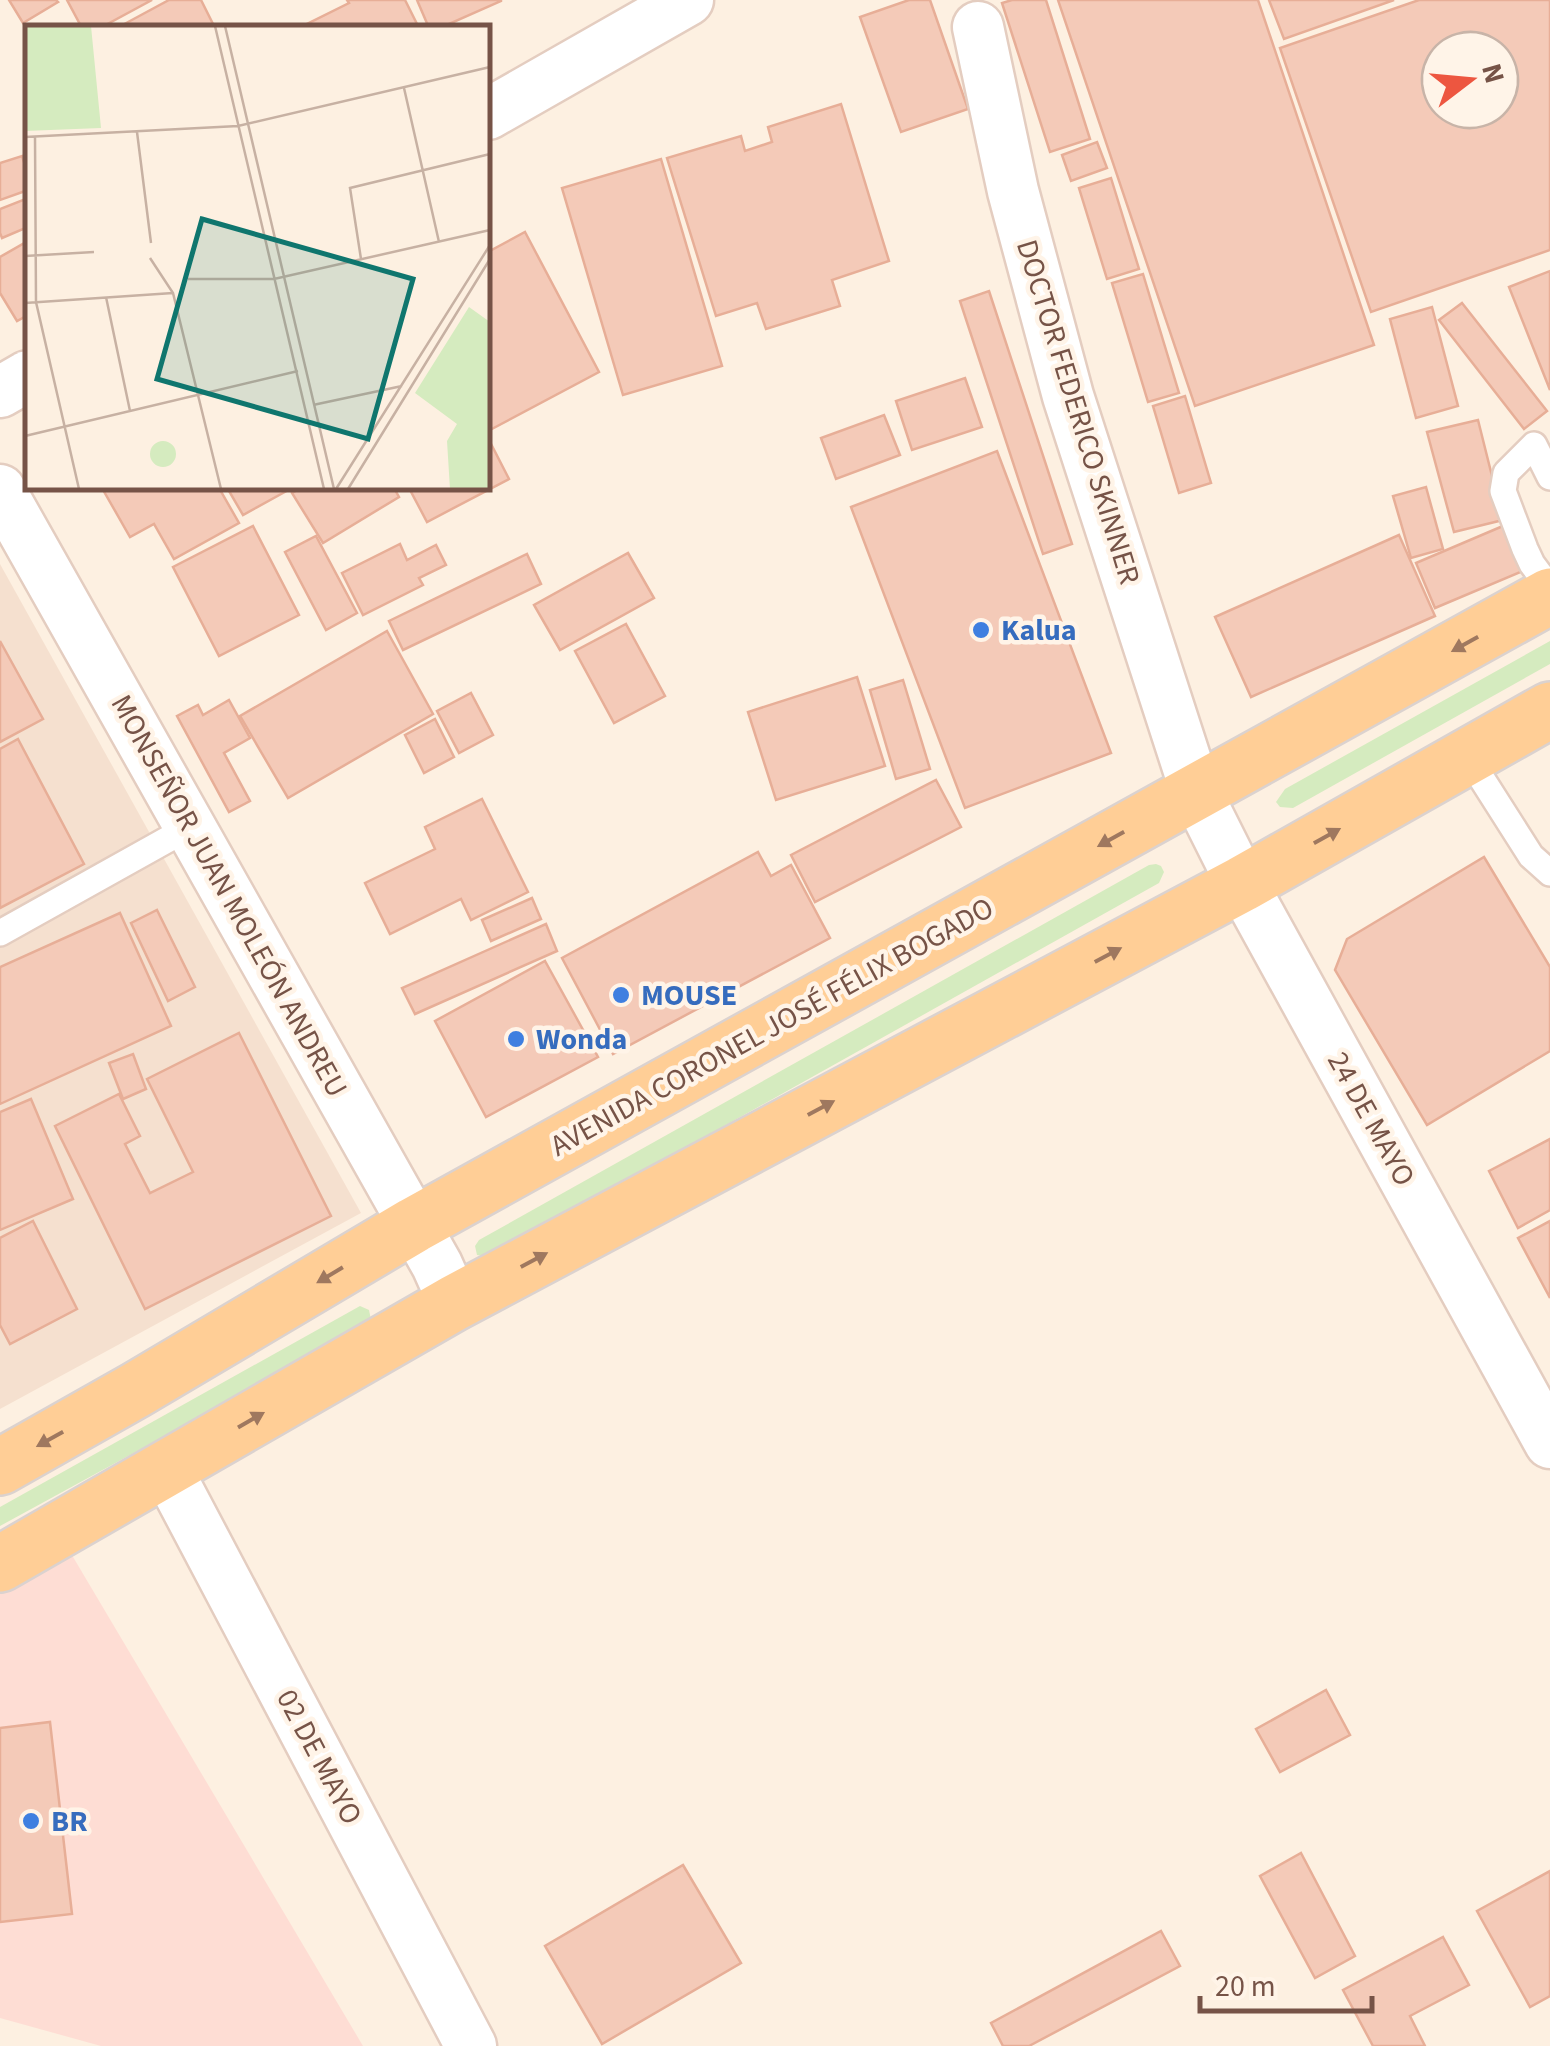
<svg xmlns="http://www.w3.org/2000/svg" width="1550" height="2046" font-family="'Source Sans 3',sans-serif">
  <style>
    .residential { fill: #f5e0cf }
    .commercial { fill: #feddd4 }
    .green { fill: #d5ebbf }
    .building { fill: #f4cab8; stroke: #e7ae97; stroke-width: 2.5; fill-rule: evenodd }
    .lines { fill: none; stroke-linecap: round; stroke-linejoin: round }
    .lane-casing { stroke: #e4cdc0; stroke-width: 30 }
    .street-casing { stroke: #e4cdc0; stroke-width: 55 }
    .primary-casing { stroke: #dbd2cf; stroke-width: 60 }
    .lane { stroke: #fff; stroke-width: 25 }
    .street { stroke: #fff; stroke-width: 50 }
    .primary { stroke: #ffce96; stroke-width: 55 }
    .oneway { fill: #9f785f }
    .shop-dot { fill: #3f7fe0; stroke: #fff4e8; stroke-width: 4 }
    .labels { text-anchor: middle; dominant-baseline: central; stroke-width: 9; stroke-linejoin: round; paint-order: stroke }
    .street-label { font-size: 30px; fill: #765347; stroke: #fff4e8 }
    .shop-label { font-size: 30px; font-weight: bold; fill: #366cbe; stroke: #fff4e8; text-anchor: start }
    .inset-road { fill: none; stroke: #c7b1a3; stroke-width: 2.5 }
    .view { fill: #0f766e; fill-opacity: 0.15; stroke: #0f766e; stroke-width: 5 }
    .inset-edge { fill: none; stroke: #765347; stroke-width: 5 }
  </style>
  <rect width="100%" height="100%" fill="#fdf0e1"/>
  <polygon class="residential" points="0,564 361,1213 0,1409"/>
  <polygon class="commercial" points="60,1535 363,2046 101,2046 0,2018 0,1576"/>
  <g class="green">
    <polygon points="1550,641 1550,664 1293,808 1280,807 1276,802 1285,789"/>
    <polygon points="1156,864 1161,866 1164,872 1159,883 490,1257 477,1255 475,1246 479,1240 1149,865"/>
    <polygon points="360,1306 369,1310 371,1320 370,1324 0,1526 0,1507"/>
  </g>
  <g class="building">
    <polygon points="9,0 56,0 58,2 23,23"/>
    <polygon points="67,0 152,0 100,28 82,28"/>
    <polygon points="169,0 201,0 215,28 117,28"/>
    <polygon points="347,0 405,0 419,28 306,28 305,25 349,3"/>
    <polygon points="417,0 501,0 501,1 440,28 429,28"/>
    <polygon points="909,0 930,0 968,109 901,132 860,17"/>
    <polygon points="1012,0 1046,0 1090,139 1050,152 1002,3"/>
    <polygon points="1058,0 1258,0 1374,345 1195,406"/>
    <polygon points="1269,0 1394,0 1284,39"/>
    <path d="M1419 0H1550V250L1371 312 1280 48ZM1440 50H1500V110H1440Z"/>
    <polygon points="841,104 889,261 832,280 840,306 766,329 757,303 716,316 667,158 741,136 745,151 772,142 768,127"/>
    <polygon points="1097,142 1107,168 1071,181 1062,155"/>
    <polygon points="22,156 28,174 28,190 0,200 0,163"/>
    <polygon points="661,159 722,366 623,395 562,188"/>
    <polygon points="1111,178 1139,269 1107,279 1079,188"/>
    <polygon points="28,198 28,227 2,238 0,233 0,209"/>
    <polygon points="525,232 599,372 488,431 488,252"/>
    <polygon points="28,241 28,315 17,321 0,293 0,257"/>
    <polygon points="1550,271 1550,390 1509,287"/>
    <polygon points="1143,274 1179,393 1148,402 1112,283"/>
    <polygon points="989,291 1072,544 1043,554 960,301"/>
    <polygon points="1462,303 1547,411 1524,429 1439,320"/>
    <polygon points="1432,307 1458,406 1416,418 1390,319"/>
    <polygon points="965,378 982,427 912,450 896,401"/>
    <polygon points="1185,396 1211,483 1179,493 1153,406"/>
    <polygon points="884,415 900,455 836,479 821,438"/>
    <polygon points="1478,420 1503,520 1454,532 1427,432"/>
    <polygon points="488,438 509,479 427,522 409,488 488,488"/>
    <polygon points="997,451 1111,753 965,808 851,507"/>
    <polygon points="1426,487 1443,549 1411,558 1393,496"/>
    <polygon points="102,488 219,488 239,523 174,559 154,524 130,537"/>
    <polygon points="235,488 292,488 243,515 229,491"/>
    <polygon points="301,488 394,488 399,497 323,543 292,493"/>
    <polygon points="1510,523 1530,568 1435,608 1416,563"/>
    <polygon points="253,526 299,615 219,656 173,567"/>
    <polygon points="1399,535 1435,616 1251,697 1215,617"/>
    <polygon points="316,536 357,613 326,630 285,552"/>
    <polygon points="400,544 407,560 436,545 446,565 419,578 423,585 363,615 342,573"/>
    <polygon points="628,553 654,598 560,650 534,605"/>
    <polygon points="527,554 541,584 403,650 389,621"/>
    <polygon points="626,624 665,696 614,723 575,651"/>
    <polygon points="387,631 433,714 288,798 240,716"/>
    <polygon points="0,641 43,719 0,742"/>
    <polygon points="857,677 885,766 776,800 748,712"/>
    <polygon points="903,680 930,769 896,779 870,690"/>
    <polygon points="471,693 493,735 459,753 437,711"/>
    <polygon points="229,700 250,738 224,753 250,801 229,812 177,716 198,705 203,715"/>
    <polygon points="435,719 454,757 424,773 405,735"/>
    <polygon points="18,739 84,864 0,908 0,749"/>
    <polygon points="936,780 961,827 815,902 791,855"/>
    <polygon points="482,799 528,892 471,920 461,899 390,934 365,883 435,849 425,827"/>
    <polygon points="758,852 771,876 791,865 830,938 613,1054 562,958"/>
    <polygon points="1484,857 1550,967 1550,1051 1427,1125 1335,970 1347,939"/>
    <polygon points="532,898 541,919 491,941 482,920"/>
    <polygon points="157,910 195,987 168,1001 131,923"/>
    <polygon points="120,913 171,1026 0,1104 0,967"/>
    <polygon points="546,924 557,951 415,1014 402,988"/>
    <polygon points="545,961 598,1057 486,1117 435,1021"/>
    <polygon points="239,1033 331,1216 145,1309 55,1126 119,1094 140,1136 125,1144 150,1193 193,1172 147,1079"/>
    <polygon points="133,1054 146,1089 123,1099 109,1063"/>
    <polygon points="31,1099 73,1199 0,1230 0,1112"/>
    <polygon points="1550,1139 1550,1210 1518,1228 1489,1171"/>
    <polygon points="33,1221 77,1309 10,1344 0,1325 0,1238"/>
    <polygon points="1550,1221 1550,1298 1518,1238"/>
    <polygon points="1326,1690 1350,1735 1280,1772 1256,1729"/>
    <polygon points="50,1722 72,1914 0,1922 0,1728"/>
    <polygon points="1301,1853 1355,1956 1315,1978 1260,1876"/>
    <polygon points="683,1865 741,1963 602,2044 545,1946"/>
    <polygon points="1550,1871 1550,1996 1530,2007 1477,1911"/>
    <polygon points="1161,1931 1180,1966 1029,2046 1003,2046 991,2023"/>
    <polygon points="1443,1937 1469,1985 1410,2016 1425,2046 1373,2046 1343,1990"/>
  </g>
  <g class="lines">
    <g class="lane-casing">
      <g id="lane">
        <polyline points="1550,477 1534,445 1506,473 1503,491 1525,549 1532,564 1550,588"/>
        <polyline points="1468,757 1531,856 1550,873"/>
        <polyline points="0,933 190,827"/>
      </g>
    </g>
    <g class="street-casing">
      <g id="street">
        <polyline points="978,27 1013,191 1068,396 1196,792 1242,884 1550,1443"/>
        <polyline points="488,114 688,0"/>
        <polyline points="0,392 28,376"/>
        <polyline points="0,490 437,1265 454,1303"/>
        <polyline points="166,1468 471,2046"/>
      </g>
    </g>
    <g class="primary-casing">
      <g id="primary">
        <polyline points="0,1467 136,1390 414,1225 1550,596"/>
        <polyline points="0,1564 454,1303 1242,884 1550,710"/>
      </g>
    </g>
    <use href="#lane" class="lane"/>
    <use href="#street" class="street"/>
    <use href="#primary" class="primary"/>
  </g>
  <defs><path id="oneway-solid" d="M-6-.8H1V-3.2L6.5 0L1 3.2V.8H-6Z" transform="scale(2.5)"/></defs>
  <g class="oneway">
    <use href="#oneway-solid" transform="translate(1465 644) rotate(151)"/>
    <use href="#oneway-solid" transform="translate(1327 836) rotate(-29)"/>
    <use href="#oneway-solid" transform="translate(1111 839) rotate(151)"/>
    <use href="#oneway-solid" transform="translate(1108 955) rotate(-28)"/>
    <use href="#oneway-solid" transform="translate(821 1108) rotate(-28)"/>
    <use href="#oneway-solid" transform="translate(534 1260) rotate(-28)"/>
    <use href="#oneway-solid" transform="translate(330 1275) rotate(149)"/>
    <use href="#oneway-solid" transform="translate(251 1420) rotate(-30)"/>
    <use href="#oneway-solid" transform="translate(50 1439) rotate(151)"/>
  </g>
  <g class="shop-dot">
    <circle cx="981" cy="630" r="10"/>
    <circle cx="621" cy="995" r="10"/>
    <circle cx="516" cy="1039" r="10"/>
    <circle cx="31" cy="1821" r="10"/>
  </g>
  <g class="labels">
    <g class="street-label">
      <text transform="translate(1078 412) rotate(73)">DOCTOR FEDERICO SKINNER</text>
      <text transform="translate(229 896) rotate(61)">MONSEÑOR JUAN MOLEÓN ANDREU</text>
      <text transform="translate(772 1027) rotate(-29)">AVENIDA CORONEL JOSÉ FÉLIX BOGADO</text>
      <text transform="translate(1371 1119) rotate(61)">24 DE MAYO</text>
      <text transform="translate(319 1757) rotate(62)">02 DE MAYO</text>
    </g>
    <g class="shop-label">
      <text x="1001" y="630">Kalua</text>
      <text x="641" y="995">MOUSE</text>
      <text x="536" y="1039">Wonda</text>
      <text x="51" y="1821">BR</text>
    </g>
  </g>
  <g transform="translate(25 25)">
    <rect width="465" height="465" fill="#fdf0e1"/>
    <path d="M0 1H66L76 103 0 106ZM444 282 465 297V464H425L422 416 432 399 390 368ZM125 429a13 13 0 1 1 26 0a13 13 0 1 1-26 0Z" fill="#d5ebbf"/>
    <path class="inset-road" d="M190 1 299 464M200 1 309 464M379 63 414 217M112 107 126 218M0 112 213 101 465 42M10 112 11 277 54 464M0 231 69 227M125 233 148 268 196 464M336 234 325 163 465 129M163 254H249L465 205M81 272 105 386M0 278 148 268M288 380 377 361M0 411 273 346M311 464 465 220M323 464 465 234"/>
    <path class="view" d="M177 194 388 254 343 414 132 354Z"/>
    <rect width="465" height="465" class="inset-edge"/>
  </g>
  <g transform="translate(1470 80) rotate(74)"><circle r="48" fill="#fff4e8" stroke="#c8b4a8" stroke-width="2.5"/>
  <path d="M0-8L18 38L0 25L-18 38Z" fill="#ed5640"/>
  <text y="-15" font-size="28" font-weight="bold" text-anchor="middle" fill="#765347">N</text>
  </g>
  <path d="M1200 1996v15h172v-15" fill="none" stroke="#765347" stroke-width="5"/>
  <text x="1215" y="1996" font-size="30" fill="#765347" stroke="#fff4e8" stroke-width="8" paint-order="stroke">20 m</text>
</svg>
